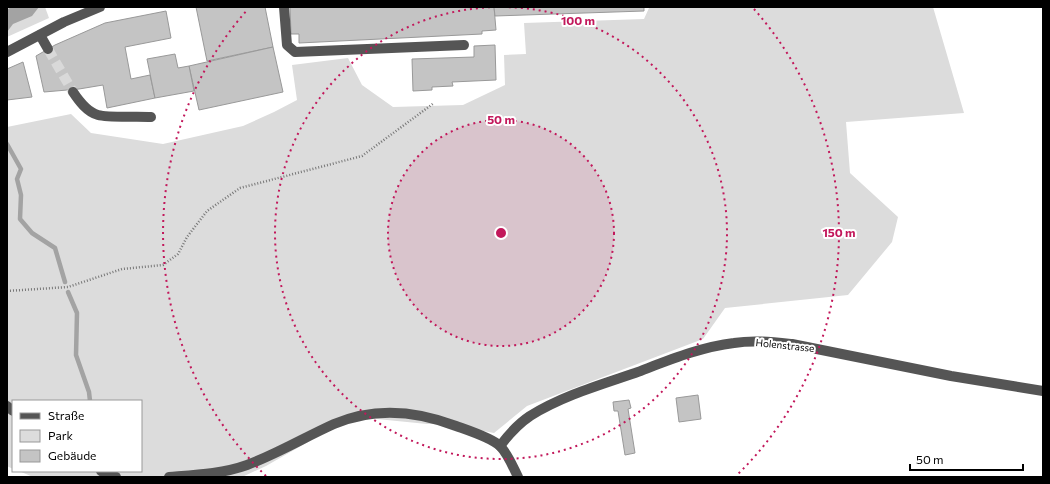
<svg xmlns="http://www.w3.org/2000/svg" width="1050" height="484" font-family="Commissioner,sans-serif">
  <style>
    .green { fill: #dcdcdc }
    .water { fill: #a3a3a3 }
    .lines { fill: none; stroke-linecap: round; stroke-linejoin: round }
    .stream { stroke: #a3a3a3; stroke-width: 4.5 }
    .building { fill: #c4c4c4; stroke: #999 }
    .minor-tunnel { stroke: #d9d9d9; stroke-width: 10; stroke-dasharray: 10 5; stroke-linecap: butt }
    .path { stroke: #777; stroke-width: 2.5; stroke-dasharray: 1 2; stroke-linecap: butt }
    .minor { stroke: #555; stroke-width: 10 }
    .ring { fill: none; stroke: #c2185b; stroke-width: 2; stroke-dasharray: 2 4 }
    .labels { text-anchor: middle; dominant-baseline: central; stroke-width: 4; stroke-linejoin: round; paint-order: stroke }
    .street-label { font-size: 10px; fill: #000; stroke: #fff }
    .centre { fill: #c2185b; stroke: #fff; stroke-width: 2 }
    .ring-label { font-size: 12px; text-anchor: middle; font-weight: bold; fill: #c2185b; stroke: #fff; stroke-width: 4; stroke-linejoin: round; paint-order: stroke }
  </style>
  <rect width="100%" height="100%" fill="#fff"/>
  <g class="green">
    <polygon points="7,7 45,7 49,18 7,37"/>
    <polygon points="651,7 933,7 964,113 846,122 850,173 898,217 892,242 848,295 725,308 703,339 527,406 494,433 446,424 427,424 367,418 334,427 266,466 242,477 33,477 19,471 141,471 141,401 13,401 13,469 7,466 7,127 71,114 91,133 163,144 243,126 274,112 297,100 292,65 348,58 362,85 393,107 463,105 505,85 504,55 526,54 524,23 644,19 649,8"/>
  </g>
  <polygon class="water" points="11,7 39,7 32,16 13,24 7,32 7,10"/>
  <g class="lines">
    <g class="stream">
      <polyline points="7,144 21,169 17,179 21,195 20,219 32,233 55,248 65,282"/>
      <polyline points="68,292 77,313 76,355 89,392 90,401"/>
    </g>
  </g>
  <g class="building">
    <polygon points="196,7 265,7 273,47 207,61"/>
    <polygon points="290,7 494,7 496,30 482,31 482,34 299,43 299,34 291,34"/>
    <polygon points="494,7 644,7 644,11 495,16"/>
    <polygon points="166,11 171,38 125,47 131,79 150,75 155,98 107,108 103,85 79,89 44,92 36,56 55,45 105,23"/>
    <polygon points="495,45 496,80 452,82 453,86 432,87 432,90 413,91 412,59 474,57 474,46"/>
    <polygon points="273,47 283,92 199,110 189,66"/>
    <polygon points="175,54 178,68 189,66 194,91 155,98 147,59"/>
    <polygon points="23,62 32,97 7,100 7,69"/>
    <polygon points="698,395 701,419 679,422 676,398"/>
    <polygon points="629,400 631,408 628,409 635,453 625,455 618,411 614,411 613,402"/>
  </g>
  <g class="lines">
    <polyline class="minor-tunnel" points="48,49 73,92"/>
    <polyline class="path" points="7,291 68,287 122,269 163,265 178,254 187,237 207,211 240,188 362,156 434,103"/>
    <g class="minor">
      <polyline points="284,7 287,45 295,52 464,45"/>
      <polyline points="40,35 48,49"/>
      <polyline points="7,52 64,22 100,7"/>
      <path d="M73 92C79 101 87 112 98 115 109 118 138 116 151 117"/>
      <polyline points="7,406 13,411"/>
      <path d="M500 446C509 434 518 424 530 416 562 396 600 385 635 373 667 361 700 347 734 343 753 340 772 342 792 344L951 376 1043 391"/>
      <polyline points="101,471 116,477"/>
      <path d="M169 477C195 475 222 474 247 465 277 454 305 437 334 424 374 407 417 411 456 426 467 430 492 438 500 446 508 454 513 467 518 477"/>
    </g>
  </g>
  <circle cx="501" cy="233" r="113" fill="#c2185b" fill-opacity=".12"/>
  <g class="ring">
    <circle cx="501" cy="233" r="113"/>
    <path d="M503 7A226 226 0 1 1 499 7"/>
    <path d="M266 476A338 338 0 0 1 248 9M754 9A338 338 0 0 1 736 476"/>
  </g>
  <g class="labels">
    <g class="street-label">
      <text transform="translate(785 345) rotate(6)">Holenstrasse</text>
    </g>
  </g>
  <circle cx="501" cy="233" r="6" class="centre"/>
  <g class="ring-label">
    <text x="578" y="25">100 m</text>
    <text x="501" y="124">50 m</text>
    <text x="839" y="237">150 m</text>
  </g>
  <rect width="1050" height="484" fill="none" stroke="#000000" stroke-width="16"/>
  <rect x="12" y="400" width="130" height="72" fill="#ffffff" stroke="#999999"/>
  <rect x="20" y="413" width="20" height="6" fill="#555555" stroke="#999999"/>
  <text x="48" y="420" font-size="12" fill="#000000">Straße</text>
  <rect x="20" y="430" width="20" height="12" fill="#dcdcdc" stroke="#999999"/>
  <text x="48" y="440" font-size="12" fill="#000000">Park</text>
  <rect x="20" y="450" width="20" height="12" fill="#c4c4c4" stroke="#999999"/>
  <text x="48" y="460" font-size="12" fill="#000000">Gebäude</text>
  <path d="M910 464v6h113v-6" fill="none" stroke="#000000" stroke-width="2"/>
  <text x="916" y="464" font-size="12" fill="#000000" stroke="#ffffff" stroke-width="3" paint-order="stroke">50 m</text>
</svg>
